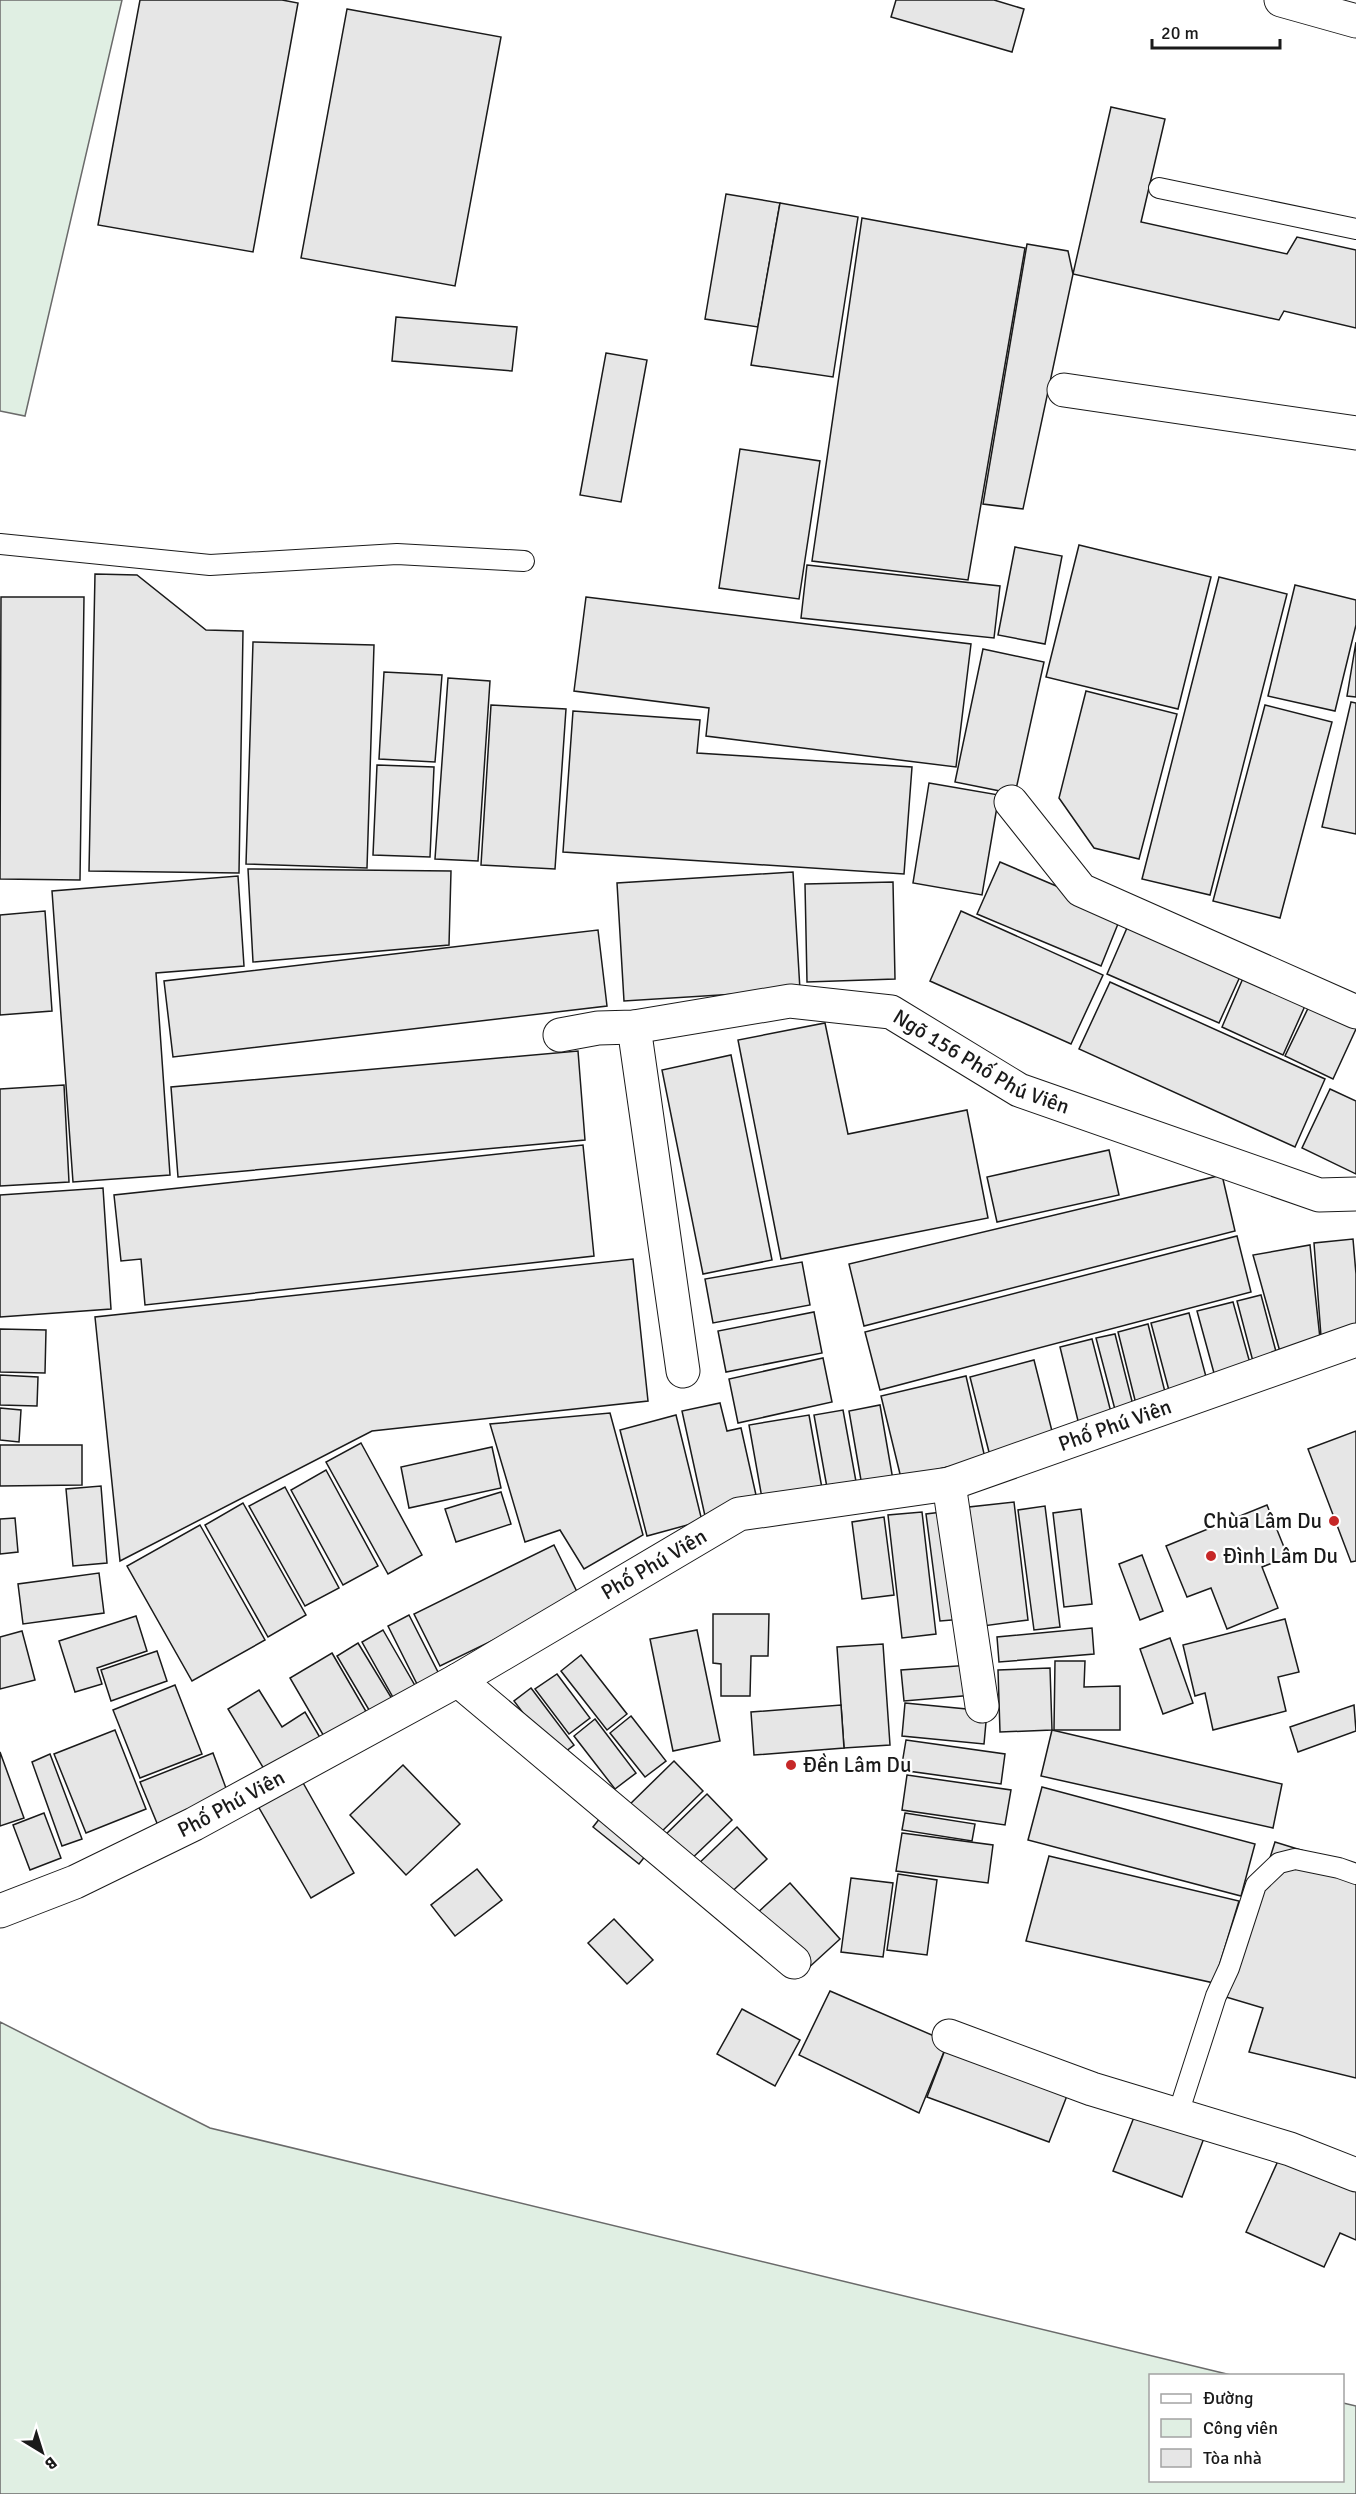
<svg xmlns="http://www.w3.org/2000/svg" width="1356" height="2494" font-family="Signika,sans-serif">
  <style>
    .green { fill: #e0efe3; stroke: #6a6a6a; stroke-width: 1.5 }
    .building { fill: #e6e6e6; stroke: #1a1a1a; stroke-width: 1.5 }
    .lines { fill: none; stroke-linecap: round; stroke-linejoin: round }
    .service-casing { stroke: #1a1a1a; stroke-width: 22 }
    .minor-casing { stroke: #1a1a1a; stroke-width: 35 }
    .service { stroke: #fff; stroke-width: 20 }
    .minor { stroke: #fff; stroke-width: 33 }
    .poi-dot { fill: #c62828; stroke: #fff; stroke-width: 2 }
    .labels { text-anchor: middle; dominant-baseline: central; stroke-width: 4.5; stroke-linejoin: round; paint-order: stroke }
    .street-label { font-size: 21px; fill: #1a1a1a; stroke: #fff }
    .poi-label { font-size: 21px; fill: #1a1a1a; stroke: #fff; text-anchor: start }
  </style>
  <rect width="100%" height="100%" fill="#fff"/>
  <g class="green">
    <polygon points="0,0 122,0 25,416 0,411"/>
    <polygon points="0,2022 210,2128 1231,2375 1150,2376 1150,2480 1342,2480 1343,2403 1356,2406 1356,2494 0,2494"/>
  </g>
  <g class="building">
    <polygon points="140,0 282,0 298,3 253,252 98,225"/>
    <polygon points="896,0 994,0 1024,9 1012,52 891,17"/>
    <polygon points="347,9 501,37 455,286 301,258"/>
    <polygon points="1111,107 1165,119 1141,222 1287,254 1297,237 1356,250 1356,328 1284,311 1279,320 1073,274"/>
    <polygon points="726,194 780,203 758,327 705,319"/>
    <polygon points="780,203 858,217 833,377 751,365"/>
    <polygon points="862,218 1025,248 968,580 812,561"/>
    <polygon points="1027,244 1068,251 1073,274 1023,509 983,504"/>
    <polygon points="396,317 517,327 512,371 392,361"/>
    <polygon points="606,353 647,360 621,502 580,495"/>
    <polygon points="740,449 820,461 799,599 719,588"/>
    <polygon points="1079,545 1211,577 1178,709 1046,677"/>
    <polygon points="1015,547 1062,556 1045,644 998,635"/>
    <polygon points="807,565 1000,586 994,638 801,618"/>
    <polygon points="95,574 137,575 206,630 243,631 239,873 89,871"/>
    <polygon points="1219,577 1287,594 1210,895 1142,879"/>
    <polygon points="1295,585 1356,600 1356,625 1335,711 1268,696"/>
    <polygon points="1,597 84,597 80,880 0,879"/>
    <polygon points="586,597 971,644 956,767 706,736 709,708 574,691"/>
    <polygon points="253,642 374,645 367,868 246,864"/>
    <polygon points="1356,642 1356,697 1347,696"/>
    <polygon points="983,649 1044,662 1015,794 955,782"/>
    <polygon points="384,672 442,675 435,762 379,759"/>
    <polygon points="448,678 490,681 478,861 435,859"/>
    <polygon points="1086,691 1177,714 1139,859 1094,848 1059,798"/>
    <polygon points="1351,702 1356,703 1356,834 1322,827"/>
    <polygon points="491,705 566,709 555,869 481,865"/>
    <polygon points="1265,705 1332,722 1280,918 1213,901"/>
    <polygon points="573,711 700,720 697,753 912,767 904,874 563,852"/>
    <polygon points="377,765 434,767 430,857 373,855"/>
    <polygon points="929,783 999,795 982,895 913,883"/>
    <polygon points="1000,862 1122,914 1101,966 977,914"/>
    <polygon points="248,869 451,871 449,945 253,962"/>
    <polygon points="793,872 800,990 624,1001 617,883"/>
    <polygon points="238,876 244,966 156,973 170,1175 73,1182 52,891"/>
    <polygon points="893,882 895,979 807,982 805,884"/>
    <polygon points="45,911 52,1011 0,1015 0,915"/>
    <polygon points="961,911 1103,975 1071,1044 930,981"/>
    <polygon points="1130,921 1243,970 1219,1023 1107,974"/>
    <polygon points="598,930 607,1006 173,1057 164,981"/>
    <polygon points="1247,969 1309,997 1283,1055 1222,1027"/>
    <polygon points="1110,982 1325,1079 1295,1147 1079,1049"/>
    <polygon points="1313,998 1356,1018 1356,1029 1333,1079 1285,1056"/>
    <polygon points="825,1023 848,1134 967,1110 988,1218 781,1259 738,1040"/>
    <polygon points="578,1051 585,1140 178,1177 171,1087"/>
    <polygon points="731,1055 772,1260 703,1274 662,1070"/>
    <polygon points="64,1085 69,1182 0,1186 0,1089"/>
    <polygon points="1330,1089 1356,1101 1356,1174 1302,1148"/>
    <polygon points="583,1145 594,1256 145,1305 141,1259 121,1261 114,1195"/>
    <polygon points="1109,1150 1119,1195 997,1222 987,1177"/>
    <polygon points="1222,1175 1235,1231 864,1326 849,1264"/>
    <polygon points="103,1188 111,1309 0,1317 0,1195"/>
    <polygon points="1237,1236 1251,1292 880,1390 865,1332"/>
    <polygon points="1353,1239 1356,1274 1356,1333 1321,1336 1314,1243"/>
    <polygon points="1310,1245 1321,1348 1282,1359 1253,1255"/>
    <polygon points="633,1259 648,1401 372,1431 120,1561 95,1317"/>
    <polygon points="802,1262 810,1305 713,1323 705,1279"/>
    <polygon points="1261,1295 1279,1363 1255,1369 1237,1301"/>
    <polygon points="1233,1302 1253,1374 1217,1384 1197,1311"/>
    <polygon points="814,1312 822,1353 726,1372 718,1331"/>
    <polygon points="1189,1313 1209,1388 1171,1398 1151,1323"/>
    <polygon points="1148,1324 1167,1400 1137,1408 1118,1332"/>
    <polygon points="0,1329 46,1330 45,1373 0,1372"/>
    <polygon points="1115,1334 1135,1413 1117,1417 1096,1338"/>
    <polygon points="1092,1339 1113,1420 1080,1429 1060,1347"/>
    <polygon points="823,1358 832,1402 738,1423 729,1379"/>
    <polygon points="1034,1360 1054,1439 990,1456 970,1377"/>
    <polygon points="0,1375 38,1377 37,1406 0,1405"/>
    <polygon points="966,1376 985,1458 901,1478 881,1396"/>
    <polygon points="720,1403 727,1431 741,1428 758,1504 705,1516 682,1411"/>
    <polygon points="880,1405 893,1480 862,1486 849,1411"/>
    <polygon points="0,1408 21,1410 19,1442 0,1440"/>
    <polygon points="843,1410 857,1487 828,1493 814,1415"/>
    <polygon points="610,1413 643,1535 584,1569 560,1530 525,1542 490,1424"/>
    <polygon points="676,1415 702,1521 647,1536 620,1430"/>
    <polygon points="809,1415 823,1494 763,1504 749,1425"/>
    <polygon points="1356,1431 1356,1561 1351,1562 1308,1449"/>
    <polygon points="361,1443 422,1555 388,1574 326,1462"/>
    <polygon points="0,1445 82,1445 82,1485 0,1486"/>
    <polygon points="492,1447 501,1488 409,1508 401,1467"/>
    <polygon points="326,1470 378,1566 343,1585 291,1490"/>
    <polygon points="101,1486 107,1563 73,1566 66,1489"/>
    <polygon points="285,1487 339,1588 305,1606 249,1506"/>
    <polygon points="501,1492 511,1524 456,1542 445,1509"/>
    <polygon points="1014,1502 1028,1620 983,1626 969,1507"/>
    <polygon points="243,1503 306,1615 268,1637 205,1525"/>
    <polygon points="1267,1505 1288,1557 1262,1567 1278,1608 1227,1629 1211,1588 1187,1597 1166,1546"/>
    <polygon points="1045,1506 1060,1627 1034,1630 1018,1510"/>
    <polygon points="1081,1509 1092,1604 1064,1607 1053,1513"/>
    <polygon points="950,1511 964,1619 940,1621 926,1514"/>
    <polygon points="922,1512 936,1634 902,1638 888,1515"/>
    <polygon points="884,1517 894,1595 862,1599 852,1522"/>
    <polygon points="15,1518 18,1552 0,1554 0,1519"/>
    <polygon points="200,1525 265,1640 192,1681 127,1566"/>
    <polygon points="554,1545 580,1598 440,1666 414,1614"/>
    <polygon points="1142,1555 1163,1611 1140,1620 1119,1564"/>
    <polygon points="99,1573 104,1613 23,1624 18,1584"/>
    <polygon points="713,1614 769,1614 768,1656 751,1656 750,1696 721,1696 721,1664 713,1663"/>
    <polygon points="409,1615 442,1680 420,1690 388,1626"/>
    <polygon points="136,1616 147,1651 97,1668 102,1684 75,1692 59,1641"/>
    <polygon points="1285,1619 1299,1672 1278,1677 1286,1711 1213,1730 1205,1693 1195,1696 1183,1645"/>
    <polygon points="1092,1628 1094,1654 999,1662 997,1637"/>
    <polygon points="383,1630 421,1696 399,1708 362,1642"/>
    <polygon points="697,1630 720,1741 673,1751 650,1639"/>
    <polygon points="22,1631 35,1680 0,1689 0,1637"/>
    <polygon points="1170,1638 1193,1703 1163,1714 1140,1649"/>
    <polygon points="358,1643 397,1707 375,1720 337,1656"/>
    <polygon points="883,1644 890,1745 844,1748 837,1647"/>
    <polygon points="157,1651 167,1681 111,1701 101,1670"/>
    <polygon points="332,1653 371,1720 329,1745 290,1678"/>
    <polygon points="581,1655 627,1714 607,1730 561,1671"/>
    <polygon points="1055,1661 1085,1661 1084,1687 1120,1686 1120,1730 1054,1730"/>
    <polygon points="971,1665 974,1695 904,1701 901,1670"/>
    <polygon points="1050,1668 1052,1730 1000,1732 998,1670"/>
    <polygon points="557,1674 590,1718 569,1734 535,1689"/>
    <polygon points="175,1685 202,1754 140,1778 113,1710"/>
    <polygon points="531,1688 574,1745 557,1758 514,1701"/>
    <polygon points="259,1690 282,1727 305,1712 325,1746 270,1779 228,1709"/>
    <polygon points="905,1703 987,1711 984,1744 902,1736"/>
    <polygon points="841,1705 844,1748 754,1755 751,1712"/>
    <polygon points="1354,1705 1356,1731 1298,1752 1290,1727"/>
    <polygon points="631,1716 666,1761 645,1777 610,1733"/>
    <polygon points="595,1719 636,1773 615,1789 574,1736"/>
    <polygon points="115,1730 146,1809 86,1833 54,1754"/>
    <polygon points="1052,1730 1282,1784 1273,1828 1041,1776"/>
    <polygon points="906,1740 1005,1754 1001,1784 901,1770"/>
    <polygon points="0,1752 24,1818 0,1826"/>
    <polygon points="213,1753 230,1799 159,1828 140,1782"/>
    <polygon points="50,1754 82,1839 62,1846 32,1762"/>
    <polygon points="674,1761 703,1791 653,1840 623,1811"/>
    <polygon points="403,1765 460,1824 406,1875 350,1815"/>
    <polygon points="907,1775 1011,1790 1005,1825 902,1810"/>
    <polygon points="302,1781 354,1873 311,1898 258,1806"/>
    <polygon points="1042,1787 1255,1844 1241,1896 1028,1840"/>
    <polygon points="707,1794 732,1820 685,1865 660,1840"/>
    <polygon points="44,1813 61,1858 30,1870 13,1825"/>
    <polygon points="604,1813 650,1850 639,1864 593,1827"/>
    <polygon points="905,1813 975,1824 972,1841 902,1830"/>
    <polygon points="737,1827 767,1859 724,1899 695,1867"/>
    <polygon points="902,1833 993,1845 988,1883 896,1871"/>
    <polygon points="1275,1842 1356,1867 1356,2078 1249,2052 1263,2008 1226,1997"/>
    <polygon points="1049,1856 1239,1901 1214,1983 1026,1941"/>
    <polygon points="477,1869 502,1900 455,1936 431,1905"/>
    <polygon points="898,1874 937,1880 927,1955 887,1950"/>
    <polygon points="851,1878 893,1883 883,1957 841,1952"/>
    <polygon points="790,1883 840,1939 805,1971 755,1915"/>
    <polygon points="614,1919 653,1960 627,1984 588,1943"/>
    <polygon points="830,1991 948,2042 919,2113 799,2055"/>
    <polygon points="742,2009 800,2040 775,2086 717,2054"/>
    <polygon points="948,2042 1070,2088 1049,2142 927,2097"/>
    <polygon points="1136,2112 1204,2138 1182,2197 1113,2171"/>
    <polygon points="1282,2152 1356,2186 1356,2240 1340,2233 1324,2267 1246,2232"/>
  </g>
  <g class="lines">
    <g class="service-casing">
      <g id="service">
        <polyline points="1159,188 1356,229"/>
        <polyline points="0,544 210,565 397,554 524,561"/>
        <polyline points="1178,2114 1216,1996 1229,1968 1256,1885 1279,1863 1295,1859 1339,1868 1356,1874"/>
      </g>
    </g>
    <g class="minor-casing">
      <g id="minor">
        <polyline points="1281,0 1356,21"/>
        <polyline points="1064,390 1356,433"/>
        <polyline points="1011,802 1081,890 1356,1012"/>
        <polyline points="634,1027 683,1371"/>
        <path id="s1" d="M560 1035 598 1028 634 1027 790 1001 891 1012 1019 1090 1319 1195 1356 1194"/>
        <polyline points="949,1484 982,1706"/>
        <polyline points="458,1680 794,1962"/>
        <path id="s2" d="M0 1911 75 1882 194 1824 458 1680 739 1514 949 1484 1356 1340"/>
        <polyline points="949,2036 1092,2089 1290,2149 1356,2175"/>
      </g>
    </g>
    <use href="#service" class="service"/>
    <use href="#minor" class="minor"/>
  </g>
  <g class="poi-dot">
    <circle cx="1334" cy="1521" r="6"/>
    <circle cx="1211" cy="1556" r="6"/>
    <circle cx="791" cy="1765" r="6"/>
  </g>
  <g class="labels">
    <g class="street-label">
      <text stroke="none"><textPath href="#s1" startOffset="438">Ngõ 156 Phố Phú Viên</textPath></text>
      <text stroke="none"><textPath href="#s2" startOffset="1228">Phố Phú Viên</textPath></text>
      <text stroke="none"><textPath href="#s2" startOffset="741">Phố Phú Viên</textPath></text>
      <text stroke="none"><textPath href="#s2" startOffset="255">Phố Phú Viên</textPath></text>
    </g>
    <g class="poi-label">
      <text x="1322" y="1521" text-anchor="end">Chùa Lâm Du</text>
      <text x="1223" y="1556">Đình Lâm Du</text>
      <text x="803" y="1765">Đền Lâm Du</text>
    </g>
  </g>
  <rect x="1149" y="2374" width="195" height="108" fill="#ffffff" stroke="#a3a3a3" stroke-width="1.5"/>
  <rect x="1161" y="2394" width="30" height="9" fill="#ffffff" stroke="#a3a3a3" stroke-width="1.5"/>
  <text x="1203" y="2404" font-size="18" fill="#1a1a1a">Đường</text>
  <rect x="1161" y="2419" width="30" height="18" fill="#e0efe3" stroke="#a3a3a3" stroke-width="1.5"/>
  <text x="1203" y="2434" font-size="18" fill="#1a1a1a">Công viên</text>
  <rect x="1161" y="2449" width="30" height="18" fill="#e6e6e6" stroke="#a3a3a3" stroke-width="1.5"/>
  <text x="1203" y="2464" font-size="18" fill="#1a1a1a">Tòa nhà</text>
  <g transform="translate(42 2452) rotate(142)" stroke="#ffffff" stroke-width="4.5" paint-order="stroke">
  <path d="M0-4.5L10 22L0 15L-10 22Z" fill="#1a1a1a"/>
  <text y="-9" font-size="16" font-weight="bold" text-anchor="middle" fill="#1a1a1a">B</text>
  </g>
  <path d="M1152 39v9h128v-9" fill="none" stroke="#1a1a1a" stroke-width="3"/>
  <text x="1161" y="39" font-size="18" fill="#1a1a1a" stroke="#ffffff" stroke-width="4.5" paint-order="stroke">20 m</text>
</svg>
